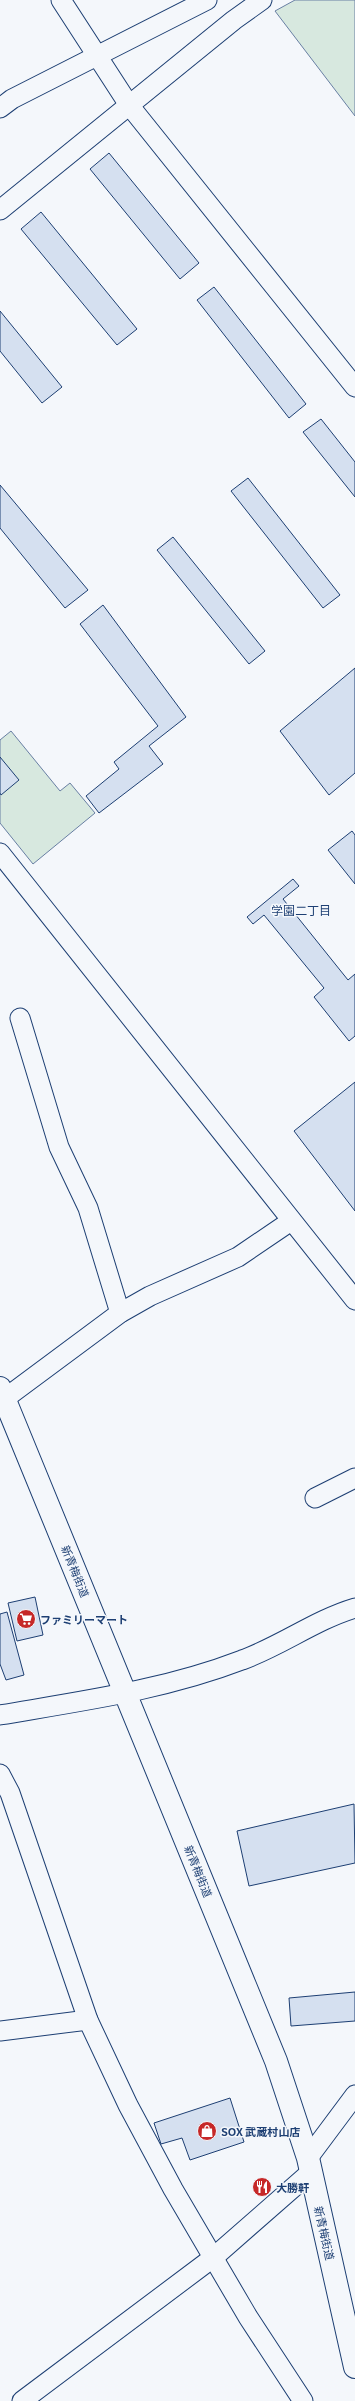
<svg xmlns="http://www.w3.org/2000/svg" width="355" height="2401" font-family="Georgia,'Noto Sans JP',serif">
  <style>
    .green { fill: #d7e8df; stroke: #687fa3 }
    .building { fill: #d5e0f0; stroke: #1d3f73 }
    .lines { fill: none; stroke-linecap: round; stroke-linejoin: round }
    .minor-casing { stroke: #1d3f73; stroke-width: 21 }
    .major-casing { stroke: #1d3f73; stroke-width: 24 }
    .minor { stroke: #f4f7fb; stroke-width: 19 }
    .major { stroke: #f4f7fb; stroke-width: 22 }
    .labels { text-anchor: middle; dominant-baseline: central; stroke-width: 3; stroke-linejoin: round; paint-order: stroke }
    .street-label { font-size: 11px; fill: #1d3f73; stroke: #f4f7fb }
    .poi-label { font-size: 11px; font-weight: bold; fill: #1d3f73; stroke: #f4f7fb; text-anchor: start }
    .neighbourhood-label { font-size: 12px; fill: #1d3f73; stroke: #f4f7fb }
  </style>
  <rect width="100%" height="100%" fill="#f4f7fb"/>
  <g class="green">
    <polygon points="295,0 355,0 355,116 275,11"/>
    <polygon points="11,731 60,791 70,783 95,813 33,864 0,823 0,740"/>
  </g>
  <g class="building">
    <polygon points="109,153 199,263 180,279 90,169"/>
    <polygon points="41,212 137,329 117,345 21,229"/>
    <polygon points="214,287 306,404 289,418 197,300"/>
    <polygon points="0,311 62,387 42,403 0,351"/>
    <polygon points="321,419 355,462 355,497 303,432"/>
    <polygon points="248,478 340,595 323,608 231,491"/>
    <polygon points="0,485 88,590 65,608 0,528"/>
    <polygon points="173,537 265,651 249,664 157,550"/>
    <polygon points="103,605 186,717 149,746 163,764 99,813 86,796 119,769 114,762 158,726 80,624"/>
    <polygon points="355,668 355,773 329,795 280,731"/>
    <polygon points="0,757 19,780 1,795 0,793"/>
    <polygon points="352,831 355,835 355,884 328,850"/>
    <polygon points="293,879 299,886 283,899 348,980 355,974 355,1036 349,1041 314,997 324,988 264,915 253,924 247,917"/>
    <polygon points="355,1082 355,1211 294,1131"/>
    <polygon points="35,1597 43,1635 17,1641 8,1603"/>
    <polygon points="7,1612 24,1675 6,1680 0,1664 0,1614"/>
    <polygon points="354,1804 355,1863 249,1886 237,1831"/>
    <polygon points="355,1992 355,2021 291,2026 289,1998"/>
    <polygon points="230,2098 244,2142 190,2160 182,2138 161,2144 154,2123"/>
  </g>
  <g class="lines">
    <g class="minor-casing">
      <g id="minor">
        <polyline points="61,0 129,105 355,387"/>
        <polyline points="0,108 12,99 207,0"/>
        <polyline points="0,210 234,20 262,0"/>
        <polyline points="0,853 355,1300"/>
        <polyline points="20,1018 59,1147 88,1208 120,1313"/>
        <polyline points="0,1402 120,1313 150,1296 238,1257 291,1221"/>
        <polyline points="315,1498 355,1478"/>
        <path d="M0 1715C82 1701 164 1690 242 1660 281 1646 315 1620 355 1608"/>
        <polyline points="0,1774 10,1793 88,2020 128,2105 173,2189 248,2317 303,2401"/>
        <polyline points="0,2031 88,2020"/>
        <polyline points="308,2158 355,2095"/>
        <polyline points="22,2401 214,2257 311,2172"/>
      </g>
    </g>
    <g class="major-casing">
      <polyline id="major" points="0,1388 276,2061 308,2158 355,2367"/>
    </g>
    <use href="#minor" class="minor"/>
    <use href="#major" class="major"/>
  </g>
  <defs>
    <g id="supermarket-disc" transform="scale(1)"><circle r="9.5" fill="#c62828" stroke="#f4f7fb"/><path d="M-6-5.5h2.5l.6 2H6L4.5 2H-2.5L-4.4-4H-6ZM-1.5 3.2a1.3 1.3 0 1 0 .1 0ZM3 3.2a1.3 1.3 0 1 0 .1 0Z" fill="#fff"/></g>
    <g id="shop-disc" transform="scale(1)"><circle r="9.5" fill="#c62828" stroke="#f4f7fb"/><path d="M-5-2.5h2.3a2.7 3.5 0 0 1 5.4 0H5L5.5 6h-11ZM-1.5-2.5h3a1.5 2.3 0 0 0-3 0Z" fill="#fff"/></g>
    <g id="restaurant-disc" transform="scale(1)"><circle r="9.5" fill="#c62828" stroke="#f4f7fb"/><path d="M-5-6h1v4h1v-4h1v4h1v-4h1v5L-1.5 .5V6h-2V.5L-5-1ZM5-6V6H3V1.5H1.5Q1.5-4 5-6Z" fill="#fff"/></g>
  </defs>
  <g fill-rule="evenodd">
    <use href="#supermarket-disc" x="26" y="1619"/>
    <use href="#shop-disc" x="207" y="2131"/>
    <use href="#restaurant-disc" x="262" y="2187"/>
  </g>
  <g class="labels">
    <g class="street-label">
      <text transform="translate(76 1571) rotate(68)">新青梅街道</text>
      <text transform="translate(199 1871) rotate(68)">新青梅街道</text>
      <text transform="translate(325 2233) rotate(77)">新青梅街道</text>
    </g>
    <g class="poi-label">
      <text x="40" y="1619">ファミリーマート</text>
      <text x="221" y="2131">SOX 武蔵村山店</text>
      <text x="276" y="2187">大勝軒</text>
    </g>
    <g class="neighbourhood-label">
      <text x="301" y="909">学園二丁目</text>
    </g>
  </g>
</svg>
